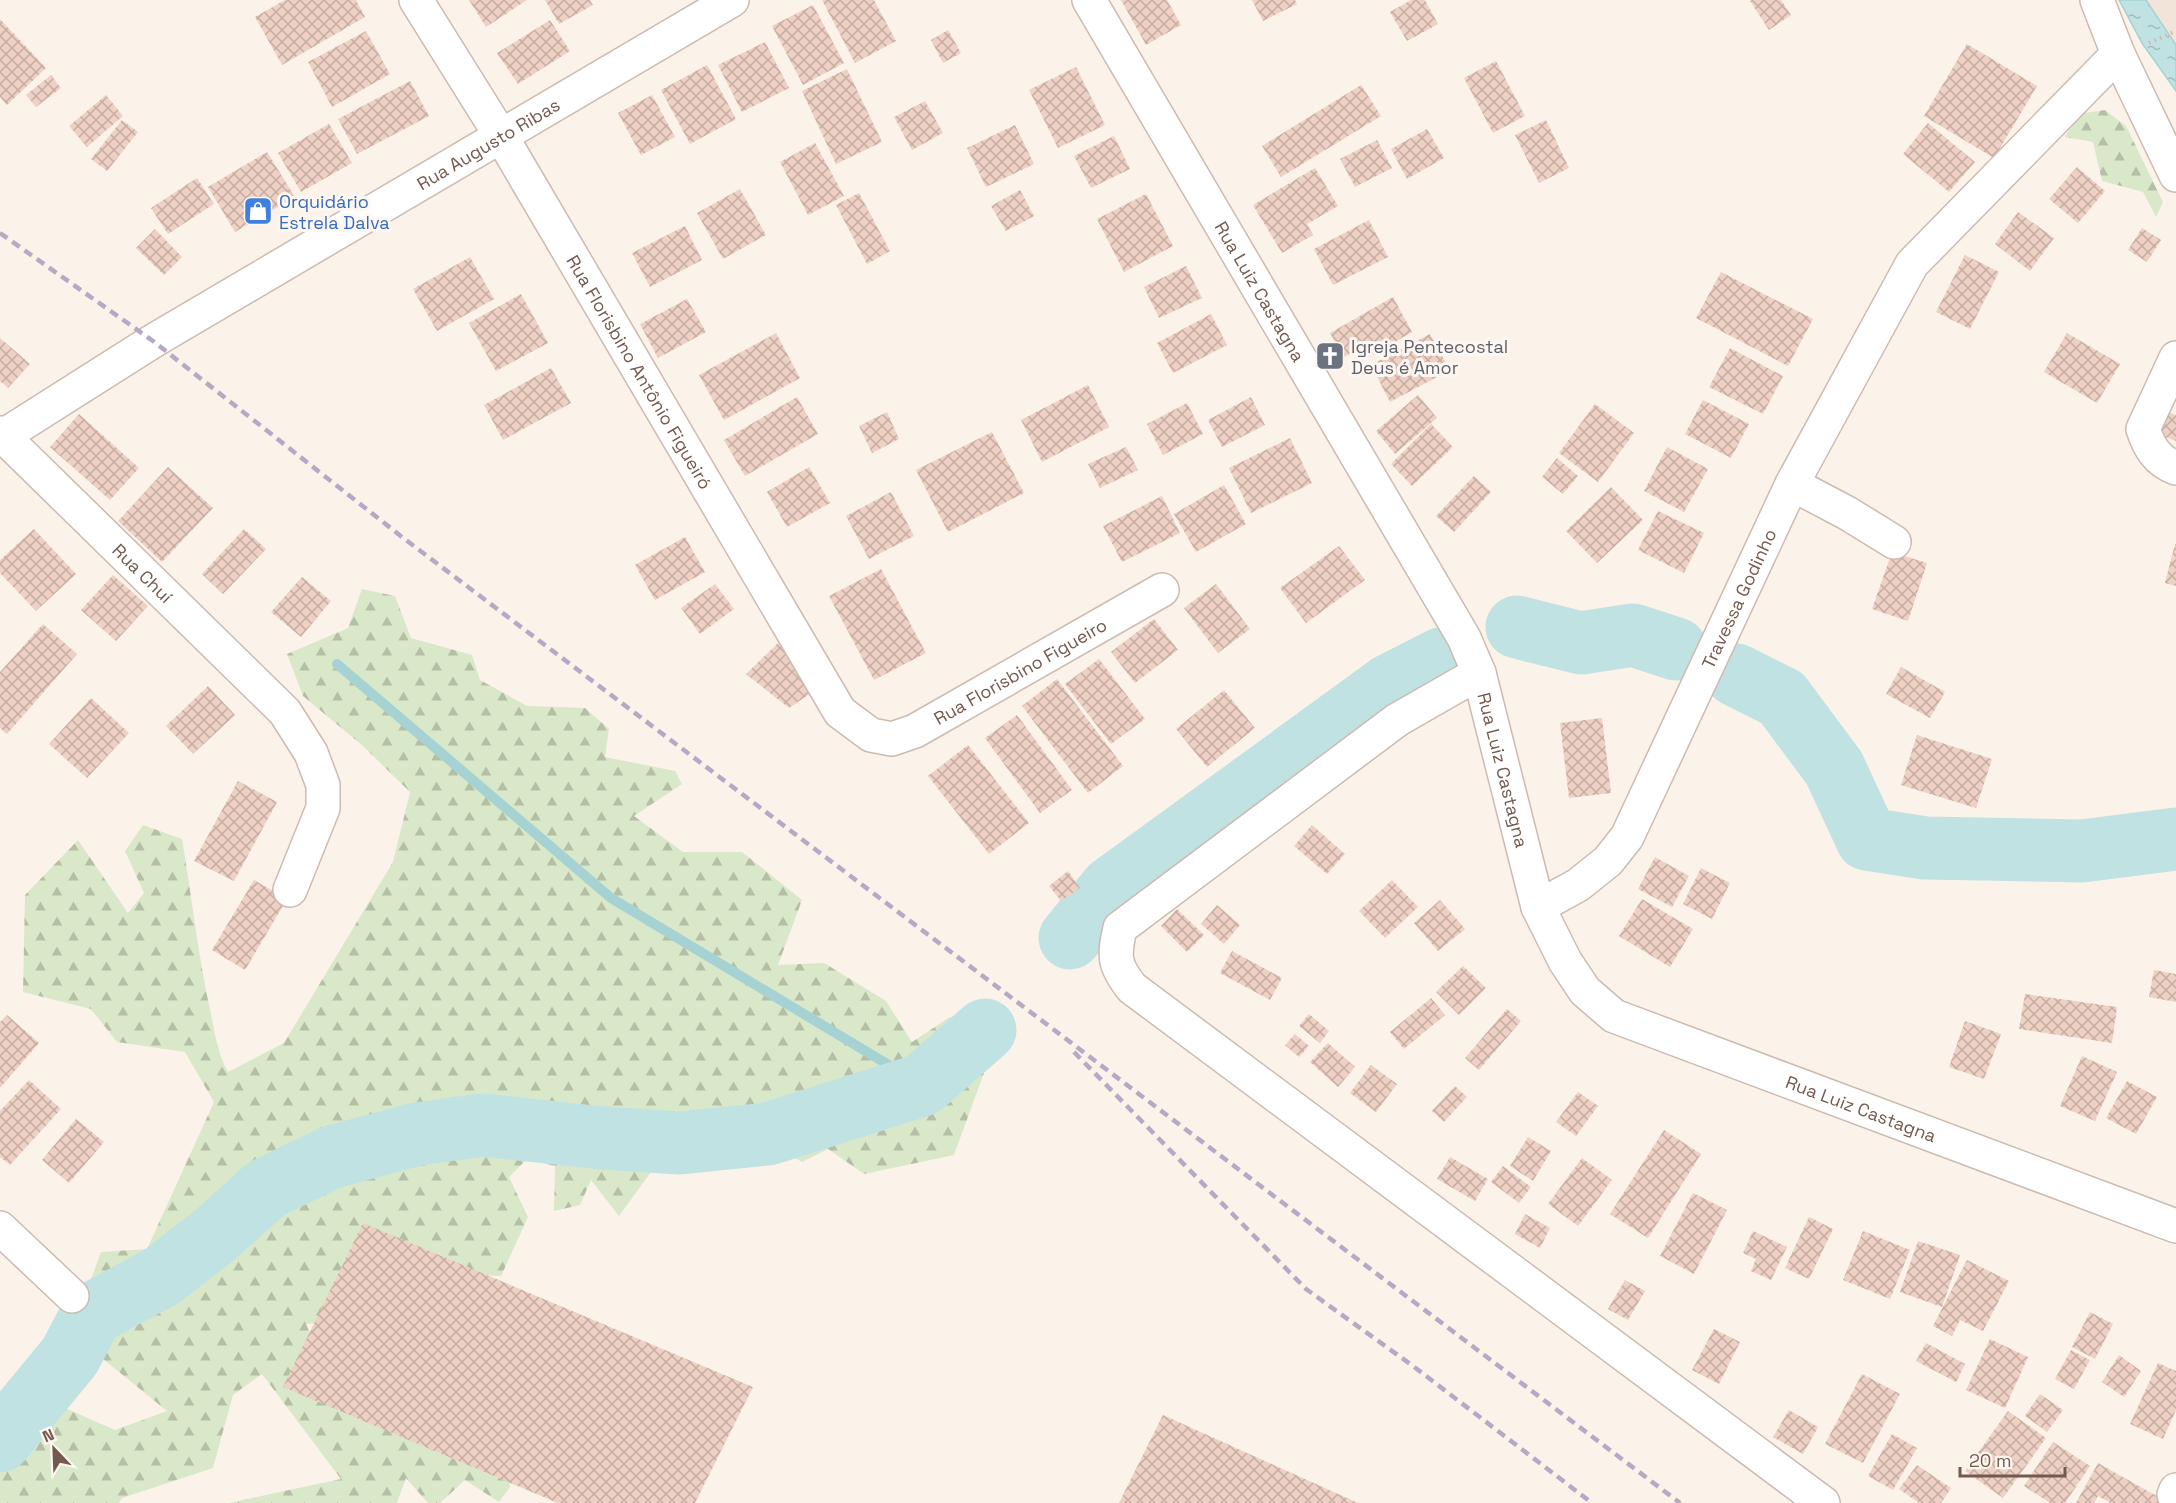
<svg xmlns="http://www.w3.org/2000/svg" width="2176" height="1503" font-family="'Space Grotesk',sans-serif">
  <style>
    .residential { fill: #f2e4d9 }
    .forest { fill: url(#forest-firs) }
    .water { fill: url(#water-ripples); stroke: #a7d2d4; stroke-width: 1.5 }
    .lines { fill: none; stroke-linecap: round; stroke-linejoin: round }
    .stream { stroke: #a7d2d4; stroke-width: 10 }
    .river { stroke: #c0e2e3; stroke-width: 63 }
    .building { fill: url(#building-cross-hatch) }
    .minor-casing { stroke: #cdbab1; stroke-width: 36 }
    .path { stroke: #d3b4a7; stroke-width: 4; stroke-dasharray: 1.5 4.5; stroke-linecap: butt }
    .minor { stroke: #fff; stroke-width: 33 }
    .rail { stroke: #b5a9c5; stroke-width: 4.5; stroke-dasharray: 9 6; stroke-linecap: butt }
    .labels { text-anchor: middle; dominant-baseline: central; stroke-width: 6; stroke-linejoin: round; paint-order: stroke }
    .street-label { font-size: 18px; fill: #74594f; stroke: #fef7f1 }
    .shop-label { font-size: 18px; fill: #366cbe; stroke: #fef7f1; text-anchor: start }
    .worship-label { font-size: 18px; fill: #5b616d; stroke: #fef7f1; text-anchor: start }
  </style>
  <defs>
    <pattern id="forest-firs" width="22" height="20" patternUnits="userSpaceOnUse" patternTransform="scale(1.5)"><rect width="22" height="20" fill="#d9e8c9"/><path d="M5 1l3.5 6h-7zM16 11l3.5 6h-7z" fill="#b5bfa6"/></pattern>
    <pattern id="water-ripples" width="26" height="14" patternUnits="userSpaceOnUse" patternTransform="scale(1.5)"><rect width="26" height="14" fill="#c0e2e3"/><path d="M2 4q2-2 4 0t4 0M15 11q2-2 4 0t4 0" fill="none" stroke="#a1baba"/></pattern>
    <pattern id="building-cross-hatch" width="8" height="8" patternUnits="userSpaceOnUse" patternTransform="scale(1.5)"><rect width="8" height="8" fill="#eed1c4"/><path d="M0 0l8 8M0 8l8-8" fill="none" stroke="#c5ada2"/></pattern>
  </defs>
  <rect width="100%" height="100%" fill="#fbf3ea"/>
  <polygon class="residential" points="2146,0 2176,0 2176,45 2147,1"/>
  <g class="forest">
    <polygon points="2105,110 2126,126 2163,202 2156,217 2143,192 2102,181 2093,142 2065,137 2078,114"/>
    <path d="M362 589 395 596 411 638 472 655 480 680 527 706 585 708 609 729 605 757 675 771 682 784 634 816 683 852H742L802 900 778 965 824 963 886 1001 912 1042 950 1017 977 1025 992 1051 954 1155 864 1174 828 1149 802 1162 756 1136 741 1158 651 1172 619 1216 591 1180 580 1205 554 1211 555 1166 527 1159 509 1177 528 1217 501 1276 432 1273 419 1316 306 1324 325 1369 499 1444 510 1487 499 1502 465 1480 440 1503H428L406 1478 397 1503H228L341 1479 262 1374 233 1395 213 1468 122 1498 119 1503H0V1447L47 1400 115 1430 167 1411 71 1333 101 1252 147 1249 214 1102 185 1052 117 1042 91 1009 23 992 25 895 78 840 128 913 144 893 125 851 143 825 182 839C192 898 198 956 211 1014 215 1034 218 1055 228 1072L284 1043 393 862 410 792 363 746 303 696 287 654 348 628Z"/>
  </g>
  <polygon class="water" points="2119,0 2146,0 2176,45 2176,91 2142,43"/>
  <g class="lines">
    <polyline class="stream" points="337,664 611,898 922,1085"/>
    <g class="river">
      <polyline points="1517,627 1581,643 1633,635 1676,649"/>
      <polyline points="1736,675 1782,698 1834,768 1867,839 1925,848 2082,851 2176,839"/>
      <polyline points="1070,938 1111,888 1390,685 1441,659"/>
      <polyline points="0,1441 70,1356 92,1314 162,1276 215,1235 266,1189 332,1157 417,1134 483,1125 602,1138 680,1143 768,1134 922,1085 985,1030"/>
    </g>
  </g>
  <g class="building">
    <polygon points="285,0 356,0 365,17 282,65 255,17"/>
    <polygon points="469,0 527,0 486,27"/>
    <polygon points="545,0 590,0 593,5 559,24"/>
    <polygon points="822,0 874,0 896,41 855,63"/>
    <polygon points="1121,0 1167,0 1181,25 1146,45"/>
    <polygon points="1252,0 1295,0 1297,4 1263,21"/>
    <polygon points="1411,0 1425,0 1438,24 1407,41 1390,12"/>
    <polygon points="1752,0 1781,0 1791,15 1769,30 1750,1"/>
    <polygon points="813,5 844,63 803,85 772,26"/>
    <polygon points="0,19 46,68 7,105 0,97"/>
    <polygon points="550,20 570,51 518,84 497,53"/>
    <polygon points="948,30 961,53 943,63 931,40"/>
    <polygon points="366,31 390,74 332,107 308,62"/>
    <polygon points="765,42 789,88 742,112 718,65"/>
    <polygon points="1967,44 2037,86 1994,158 1924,116"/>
    <polygon points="1496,61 1525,116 1493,133 1464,78"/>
    <polygon points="707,65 736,119 690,144 661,90"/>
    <polygon points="1076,67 1105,125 1058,148 1029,90"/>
    <polygon points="847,69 882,142 836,164 802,91"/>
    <polygon points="51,75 61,88 36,107 26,95"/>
    <polygon points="410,81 429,116 357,154 338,119"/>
    <polygon points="1361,85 1381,116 1281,177 1262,146"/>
    <polygon points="106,95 123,116 87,147 69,126"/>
    <polygon points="652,95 675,137 641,155 618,113"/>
    <polygon points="925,101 943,133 912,150 894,117"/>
    <polygon points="122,120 138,132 107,171 91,159"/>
    <polygon points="1546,120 1569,168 1539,183 1515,135"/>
    <polygon points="1928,123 1975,162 1949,192 1903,154"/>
    <polygon points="329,124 352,163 301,192 278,153"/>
    <polygon points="1015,125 1034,164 986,187 967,148"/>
    <polygon points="1427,129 1444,158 1407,179 1391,149"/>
    <polygon points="1114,136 1130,169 1091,188 1074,156"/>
    <polygon points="1377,140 1392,168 1355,187 1340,159"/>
    <polygon points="815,143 844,196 808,215 780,162"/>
    <polygon points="267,152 295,197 235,232 208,187"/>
    <polygon points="2077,167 2105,191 2078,223 2049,199"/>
    <polygon points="1315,168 1338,206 1307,224 1313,235 1282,253 1253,205"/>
    <polygon points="197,178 214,204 168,234 151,208"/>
    <polygon points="740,189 766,235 723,259 697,213"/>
    <polygon points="1020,190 1034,216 1006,231 991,206"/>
    <polygon points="859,193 890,251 867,264 836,205"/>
    <polygon points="1146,194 1173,246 1124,272 1097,219"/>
    <polygon points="2018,212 2054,238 2030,271 1995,244"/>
    <polygon points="1369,220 1388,257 1333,285 1314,249"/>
    <polygon points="685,226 702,260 650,287 632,253"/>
    <polygon points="2142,228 2161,240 2147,262 2128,250"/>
    <polygon points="155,229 182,257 164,275 136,248"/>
    <polygon points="1965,255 1999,272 1970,329 1936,312"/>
    <polygon points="470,257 494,299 437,331 413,289"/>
    <polygon points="1186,266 1202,298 1159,318 1144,287"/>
    <polygon points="1721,272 1813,319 1788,366 1696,318"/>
    <polygon points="521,294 548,343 496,371 469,323"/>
    <polygon points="1393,297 1412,332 1369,357 1363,347 1344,357 1330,333"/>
    <polygon points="687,299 706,332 658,358 640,324"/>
    <polygon points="1211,314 1227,345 1173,373 1157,343"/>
    <polygon points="776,333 800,378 724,420 699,375"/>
    <polygon points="2067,333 2120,364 2097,403 2044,372"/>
    <polygon points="1430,334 1450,370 1390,402 1371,365"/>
    <polygon points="0,338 30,364 8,388 0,381"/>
    <polygon points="1730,348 1783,376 1763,414 1709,387"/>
    <polygon points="551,368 571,403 503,440 484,405"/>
    <polygon points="1088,385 1109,427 1042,462 1021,420"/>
    <polygon points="1418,395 1437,418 1395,454 1376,431"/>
    <polygon points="797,397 818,434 745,476 724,440"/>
    <polygon points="1251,397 1265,425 1222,447 1208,420"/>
    <polygon points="1703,400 1749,424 1731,458 1685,434"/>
    <polygon points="1187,403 1203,434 1163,455 1147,424"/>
    <polygon points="1595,404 1634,433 1598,482 1559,453"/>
    <polygon points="887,412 899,439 872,453 859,426"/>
    <polygon points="2168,412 2176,415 2176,441 2160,435"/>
    <polygon points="79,414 139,468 110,500 50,447"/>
    <polygon points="1431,424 1453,447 1412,486 1391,464"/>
    <polygon points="992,432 1024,493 948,532 916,470"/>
    <polygon points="1290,438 1312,483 1251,513 1229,468"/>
    <polygon points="1126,447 1138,470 1100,488 1088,464"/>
    <polygon points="1667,447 1708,469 1684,512 1644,491"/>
    <polygon points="1557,458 1578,476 1563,494 1542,477"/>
    <polygon points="168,467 213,508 162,562 118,521"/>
    <polygon points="809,467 830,503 787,527 767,492"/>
    <polygon points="1474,476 1491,492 1454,532 1436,516"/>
    <polygon points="1224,485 1246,524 1196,552 1174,514"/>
    <polygon points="1611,487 1643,520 1597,563 1566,531"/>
    <polygon points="891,492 914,536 869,559 846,516"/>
    <polygon points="1162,496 1180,533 1122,562 1103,526"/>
    <polygon points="1658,511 1704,533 1684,573 1638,550"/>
    <polygon points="34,529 76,574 36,611 0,573 0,560"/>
    <polygon points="244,529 266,549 223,594 202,574"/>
    <polygon points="685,537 705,572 655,600 635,565"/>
    <polygon points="2175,544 2176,544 2176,586 2165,583"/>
    <polygon points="1339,546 1365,580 1306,623 1280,588"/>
    <polygon points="1892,552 1927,563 1908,621 1872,609"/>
    <polygon points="881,569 926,653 874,680 829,596"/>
    <polygon points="113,575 148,606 116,641 81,610"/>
    <polygon points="302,577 331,601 301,637 271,612"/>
    <polygon points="715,584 734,609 700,634 681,608"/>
    <polygon points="1216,584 1250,629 1218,653 1184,608"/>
    <polygon points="1154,619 1178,650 1135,683 1111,652"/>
    <polygon points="43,624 77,654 7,734 0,728 0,672"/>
    <polygon points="778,643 814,691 789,708 746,674"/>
    <polygon points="1099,659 1145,719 1111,744 1065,684"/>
    <polygon points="1901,667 1945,692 1930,718 1886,694"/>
    <polygon points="1057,679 1123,766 1088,793 1022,706"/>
    <polygon points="208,686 235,715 193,754 166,726"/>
    <polygon points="1224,690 1255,728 1207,767 1176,729"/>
    <polygon points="91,698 129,733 87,778 49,744"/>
    <polygon points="1017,715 1072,790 1040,813 985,738"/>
    <polygon points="1602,718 1611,793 1569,798 1560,723"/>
    <polygon points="1917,735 1992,759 1976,808 1901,785"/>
    <polygon points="968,745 1029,823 989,854 928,776"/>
    <polygon points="238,781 277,802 234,881 194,861"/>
    <polygon points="1312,825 1345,854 1327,874 1294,846"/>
    <polygon points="1655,857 1689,876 1672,907 1638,889"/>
    <polygon points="1701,868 1730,883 1712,919 1683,904"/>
    <polygon points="1068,871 1080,888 1061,901 1049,886"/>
    <polygon points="254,880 287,899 245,970 212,950"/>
    <polygon points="1392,880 1418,907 1385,938 1359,911"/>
    <polygon points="1642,899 1693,929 1670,967 1619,936"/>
    <polygon points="1440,900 1465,929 1438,951 1414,923"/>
    <polygon points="1217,905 1240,925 1224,944 1201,924"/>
    <polygon points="1177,909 1204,935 1187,952 1161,926"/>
    <polygon points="1232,951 1282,978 1270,1000 1220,973"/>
    <polygon points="1463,966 1486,988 1459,1015 1436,992"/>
    <polygon points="2154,970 2176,974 2176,1002 2149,997"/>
    <polygon points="2025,994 2117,1007 2112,1043 2019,1029"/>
    <polygon points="1431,998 1445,1015 1404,1049 1390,1032"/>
    <polygon points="1507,1009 1521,1021 1479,1070 1465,1058"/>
    <polygon points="1309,1014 1329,1031 1320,1043 1299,1026"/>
    <polygon points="7,1015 39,1043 0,1088 0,1022"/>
    <polygon points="1965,1021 2001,1034 1984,1079 1949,1067"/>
    <polygon points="1295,1034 1309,1046 1299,1057 1285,1045"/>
    <polygon points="1328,1043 1355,1067 1338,1087 1310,1062"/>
    <polygon points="2082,1056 2117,1072 2095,1121 2060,1106"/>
    <polygon points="1371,1065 1397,1084 1376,1112 1350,1093"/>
    <polygon points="29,1080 61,1109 10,1165 0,1157 0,1111"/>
    <polygon points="2127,1081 2157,1097 2136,1134 2106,1118"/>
    <polygon points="1455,1086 1467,1097 1444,1122 1432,1111"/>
    <polygon points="1578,1092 1598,1106 1576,1136 1556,1122"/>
    <polygon points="76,1119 104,1142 69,1183 42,1160"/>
    <polygon points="1664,1130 1701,1154 1648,1238 1610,1214"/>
    <polygon points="1528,1137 1551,1151 1533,1181 1510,1166"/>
    <polygon points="1450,1157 1488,1179 1475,1201 1437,1179"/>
    <polygon points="1582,1158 1612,1180 1578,1226 1548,1204"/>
    <polygon points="1503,1166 1531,1187 1519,1203 1491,1182"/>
    <polygon points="1693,1193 1727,1210 1694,1274 1660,1256"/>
    <polygon points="1525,1214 1550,1228 1540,1248 1515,1234"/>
    <polygon points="1809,1217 1833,1229 1809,1279 1785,1268"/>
    <polygon points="363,1223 753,1387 695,1503 558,1503 283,1387"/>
    <polygon points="1753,1231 1787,1247 1771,1280 1751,1271 1756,1259 1743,1253"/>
    <polygon points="1863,1231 1910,1250 1890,1299 1843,1280"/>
    <polygon points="1918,1241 1960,1255 1942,1307 1900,1292"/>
    <polygon points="1967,1260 2009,1281 1983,1331 1960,1320 1952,1336 1933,1326"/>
    <polygon points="1625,1280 1645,1291 1628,1320 1608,1309"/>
    <polygon points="2090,1312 2113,1324 2095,1359 2072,1347"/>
    <polygon points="1714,1329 1740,1342 1719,1384 1692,1370"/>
    <polygon points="1990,1339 2028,1357 2005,1408 1966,1390"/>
    <polygon points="1926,1343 1965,1364 1956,1382 1916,1361"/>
    <polygon points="2071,1350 2090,1360 2074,1389 2055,1379"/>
    <polygon points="2119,1355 2141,1371 2124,1397 2102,1382"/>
    <polygon points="2158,1363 2176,1371 2176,1410 2163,1439 2130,1424"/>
    <polygon points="1862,1374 1900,1394 1863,1463 1825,1444"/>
    <polygon points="2040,1394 2063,1410 2047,1432 2025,1416"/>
    <polygon points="1789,1410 1818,1427 1803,1454 1773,1437"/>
    <polygon points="2008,1411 2046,1438 2003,1498 1965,1471"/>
    <polygon points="1163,1415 1358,1503 1119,1503"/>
    <polygon points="1892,1434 1917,1448 1893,1490 1868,1476"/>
    <polygon points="2053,1442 2090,1466 2065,1503 2050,1503 2024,1486"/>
    <polygon points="2098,1463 2162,1499 2159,1503 2111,1503 2098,1496 2094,1503 2076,1503"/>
    <polygon points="1917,1465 1951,1488 1941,1503 1919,1503 1899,1489"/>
  </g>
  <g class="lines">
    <g class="minor-casing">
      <g id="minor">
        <path id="s1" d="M416 0 501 136 840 712 871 735 892 739 915 731 1162 590"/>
        <path id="s2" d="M1089 0 1464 638 1479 673 1538 907 1565 961 1585 991 1614 1016 2176 1226"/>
        <polyline points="2097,0 2118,54 2176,175"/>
        <path d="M2176 358 2143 429C2149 447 2157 461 2176 468"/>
        <path id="s3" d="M0 433 285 712 311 753 323 785V808L290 890"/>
        <path id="s4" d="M0 438 153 341 732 0"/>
        <polyline points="1792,484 1847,513 1894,542"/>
        <path d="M1479 673 1397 720 1120 928C1114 956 1113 964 1132 988L1823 1503"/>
        <path id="s5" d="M1538 907 1578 885 1608 861 1627 837 1792 484 1912 264 2118 54"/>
        <polyline points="0,1228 72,1296"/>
        <polyline points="2174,1495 2176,1490"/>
      </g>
    </g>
    <polyline class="path" points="2149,43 2176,31"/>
    <use href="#minor" class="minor"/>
    <g class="rail">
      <polyline points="0,233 153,341 402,537 1680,1503"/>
      <polyline points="1074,1052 1306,1289 1413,1366 1592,1503"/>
    </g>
  </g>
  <defs>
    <g id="shop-square" transform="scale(1.5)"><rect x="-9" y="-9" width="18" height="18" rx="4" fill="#3f7fe0" stroke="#fef7f1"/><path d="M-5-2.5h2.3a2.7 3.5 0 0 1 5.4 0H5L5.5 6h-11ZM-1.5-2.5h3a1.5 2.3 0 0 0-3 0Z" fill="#fff"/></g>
    <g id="church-square" transform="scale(1.5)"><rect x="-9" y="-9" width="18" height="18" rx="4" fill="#6b7280" stroke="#fef7f1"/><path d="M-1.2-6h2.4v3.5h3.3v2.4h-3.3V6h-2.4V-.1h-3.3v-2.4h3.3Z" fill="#fff"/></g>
  </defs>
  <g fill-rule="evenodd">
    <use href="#shop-square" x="258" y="211"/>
    <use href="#church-square" x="1330" y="356"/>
  </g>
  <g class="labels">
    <g class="street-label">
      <text stroke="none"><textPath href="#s4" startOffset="570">Rua Augusto Ribas</textPath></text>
      <text stroke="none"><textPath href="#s2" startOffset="338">Rua Luiz Castagna</textPath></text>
      <text stroke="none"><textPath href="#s1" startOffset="434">Rua Florisbino Antônio Figueiró</textPath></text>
      <text stroke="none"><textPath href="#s3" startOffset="200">Rua Chuí</textPath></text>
      <text stroke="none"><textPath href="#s5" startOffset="378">Travessa Godinho</textPath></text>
      <text stroke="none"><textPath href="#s1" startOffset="1034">Rua Florisbino Figueiro</textPath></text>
      <text stroke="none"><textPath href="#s2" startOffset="878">Rua Luiz Castagna</textPath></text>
      <text stroke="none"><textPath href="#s2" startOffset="1418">Rua Luiz Castagna</textPath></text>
    </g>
    <g class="shop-label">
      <text x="279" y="201">Orquidário<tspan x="279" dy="21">Estrela Dalva</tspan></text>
    </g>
    <g class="worship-label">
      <text x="1351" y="346">Igreja Pentecostal<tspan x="1351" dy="21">Deus é Amor</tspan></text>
    </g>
  </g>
  <g transform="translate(54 1449) rotate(337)" stroke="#fef7f1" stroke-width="4.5" paint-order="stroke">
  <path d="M0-4.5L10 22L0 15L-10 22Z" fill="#74594f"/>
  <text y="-9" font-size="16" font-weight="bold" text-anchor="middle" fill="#74594f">N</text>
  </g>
  <path d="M1960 1467v9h105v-9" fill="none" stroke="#74594f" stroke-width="3"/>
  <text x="1969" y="1467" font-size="18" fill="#74594f" stroke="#fef7f1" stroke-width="4.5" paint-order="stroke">20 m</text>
</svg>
